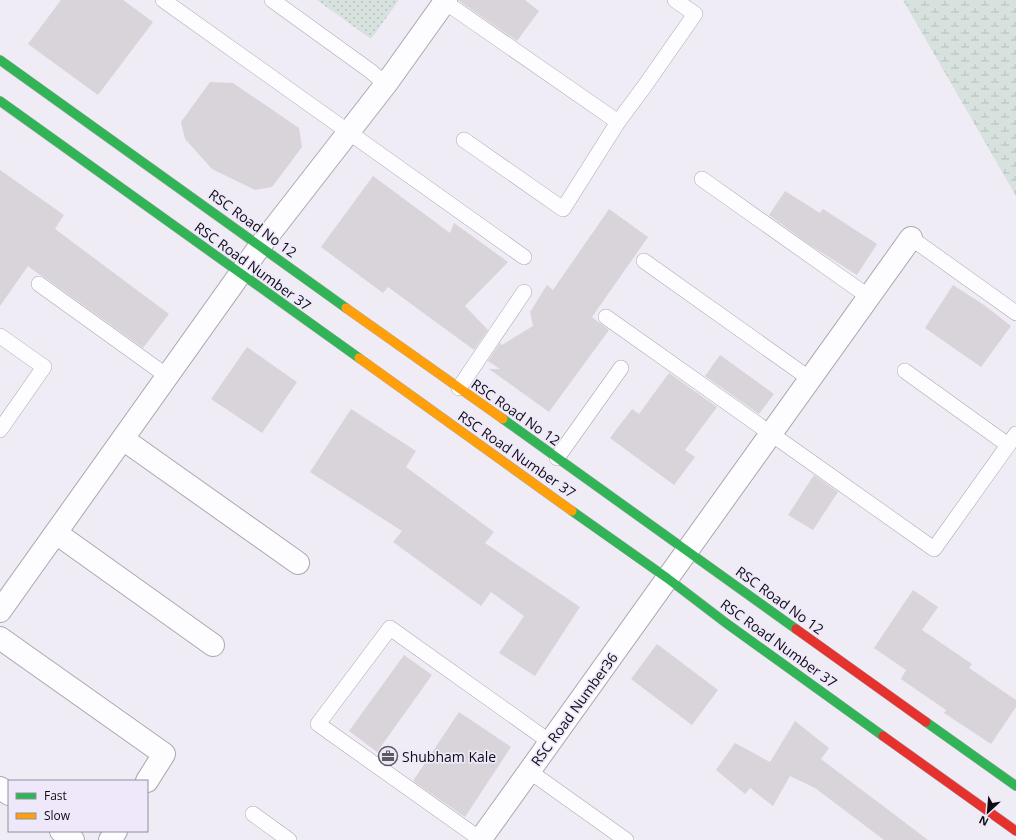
<svg xmlns="http://www.w3.org/2000/svg" width="1016" height="840" font-family="'Open Sans',sans-serif">
  <style>
    .grass { fill: url(#grass-dots) }
    .wetland { fill: url(#wetland-marsh) }
    .building { fill: #d8d4da }
    .lines { fill: none; stroke-linecap: round; stroke-linejoin: round }
    .lane-casing { stroke: #aba8b0; stroke-width: 16 }
    .street-casing { stroke: #aba8b0; stroke-width: 24 }
    .fast-casing { stroke: #aba8b0; stroke-width: 10 }
    .slow-casing { stroke: #aba8b0; stroke-width: 10 }
    .jam-casing { stroke: #aba8b0; stroke-width: 10 }
    .lane { stroke: #fdfcfe; stroke-width: 15 }
    .street { stroke: #fdfcfe; stroke-width: 22 }
    .fast { stroke: #30b455; stroke-width: 9 }
    .slow { stroke: #ff9f0a; stroke-width: 9 }
    .jam { stroke: #e5322d; stroke-width: 9 }
    .labels { text-anchor: middle; dominant-baseline: central; stroke-width: 3.5; stroke-linejoin: round; paint-order: stroke }
    .street-label { font-size: 14px; fill: #0e0c12; stroke: #eee8fa }
    .poi-label { font-size: 14px; fill: #0e0c12; stroke: #eee8fa; text-anchor: start }
  </style>
  <defs>
    <pattern id="grass-dots" width="8" height="8" patternUnits="userSpaceOnUse"><rect width="8" height="8" fill="#d7e1dd"/><path d="M2 2h.1M6 6h.1" fill="none" stroke="#b7c0bd" stroke-width="1.8" stroke-linecap="round"/></pattern>
    <pattern id="wetland-marsh" width="20" height="14" patternUnits="userSpaceOnUse"><rect width="20" height="14" fill="#d7e1dd"/><path d="M1 5h8M5 5V1M11 12h8M15 12V8" fill="none" stroke="#b7c0bd"/></pattern>
  </defs>
  <rect width="100%" height="100%" fill="#efecf6"/>
  <polygon class="grass" points="317,0 399,0 371,39"/>
  <polygon class="wetland" points="903,0 1016,0 1016,196"/>
  <g class="building">
    <polygon points="61,0 123,0 153,22 98,95 28,44"/>
    <polygon points="458,0 525,0 539,11 517,41"/>
    <polygon points="210,82 233,83 299,128 302,147 272,187 255,190 212,169 185,139 181,122"/>
    <polygon points="0,170 64,215 55,229 169,314 143,348 44,277 40,275 28,266 0,306"/>
    <polygon points="373,176 450,233 454,223 508,262 465,306 488,330 474,350 388,287 383,293 321,247"/>
    <polygon points="785,191 820,213 823,209 877,244 857,275 810,245 769,215"/>
    <polygon points="609,209 648,237 592,317 609,330 549,412 489,369 500,369 488,361 500,343 502,345 533,326 530,312 547,285 553,290"/>
    <polygon points="953,285 984,305 1011,326 981,367 925,328"/>
    <polygon points="247,347 297,382 262,433 211,399"/>
    <polygon points="720,355 774,394 759,414 705,376"/>
    <polygon points="669,373 717,407 685,450 695,457 674,485 610,438 632,409 639,414"/>
    <polygon points="351,409 416,451 406,467 494,532 485,543 580,607 535,676 499,653 524,616 491,592 481,606 393,542 402,531 310,472"/>
    <polygon points="814,475 838,492 813,530 788,515"/>
    <polygon points="913,590 938,607 922,630 972,664 969,668 1016,700 1016,707 991,744 944,713 946,710 901,679 906,670 874,648"/>
    <polygon points="657,644 718,690 692,725 631,679"/>
    <polygon points="404,655 432,675 377,752 349,731"/>
    <polygon points="459,712 511,747 465,817 413,781"/>
    <polygon points="795,721 829,748 821,759 928,840 884,840 815,788 790,776 773,806 750,788 745,794 716,770 735,743 770,762"/>
  </g>
  <g class="lines">
    <g class="lane-casing">
      <g id="lane">
        <polyline points="163,0 524,257"/>
        <polyline points="272,0 369,70 386,84"/>
        <polyline points="445,2 618,122"/>
        <polyline points="464,140 563,209 618,122 644,87 695,14 675,0"/>
        <polyline points="702,179 869,297"/>
        <polyline points="911,238 1016,313"/>
        <polyline points="644,261 810,379"/>
        <polyline points="39,284 167,376"/>
        <polyline points="606,317 934,549 1016,434"/>
        <polyline points="0,336 44,367 0,430"/>
        <polyline points="905,371 1008,445"/>
        <polyline points="459,388 524,292"/>
        <polyline points="557,458 621,368"/>
        <polyline points="529,771 626,840"/>
        <polyline points="253,814 289,840"/>
        <polyline points="480,839 318,724 390,628 550,742"/>
      </g>
    </g>
    <g class="street-casing">
      <g id="street">
        <polyline points="123,439 298,563"/>
        <polyline points="56,533 213,645"/>
        <polyline points="0,611 260,246 386,84 446,0"/>
        <polyline points="0,638 164,754 147,781"/>
        <polyline points="0,788 9,794"/>
        <polyline points="61,831 73,840"/>
        <polyline points="110,840 116,831"/>
        <polyline points="480,840 911,238"/>
      </g>
    </g>
    <g class="fast-casing">
      <g id="fast">
        <polyline points="0,60 346,308"/>
        <polyline points="0,101 359,358"/>
        <polyline points="503,419 796,629"/>
        <polyline points="572,511 667,578 726,623 883,736"/>
        <polyline points="926,722 1016,786"/>
      </g>
    </g>
    <g class="slow-casing">
      <g id="slow">
        <polyline points="346,308 503,419"/>
        <polyline points="359,358 572,511"/>
      </g>
    </g>
    <g class="jam-casing">
      <g id="jam">
        <polyline points="796,629 926,722"/>
        <polyline points="883,736 1016,831"/>
      </g>
    </g>
    <use href="#lane" class="lane"/>
    <use href="#street" class="street"/>
    <use href="#fast" class="fast"/>
    <use href="#slow" class="slow"/>
    <use href="#jam" class="jam"/>
  </g>
  <defs>
    <g id="office-ring" transform="scale(1)"><circle r="9.5" fill="#eee8fa" stroke="#5d5a62" stroke-width="1.5"/><path d="M-6-3h4V-5.5h4V-3h4V5H-6ZM-1-4.5V-3h2v-1.5ZM-6 0V1H6V0Z" fill="#5d5a62"/></g>
  </defs>
  <g fill-rule="evenodd">
    <use href="#office-ring" x="388" y="756"/>
  </g>
  <g class="labels">
    <g class="street-label">
      <text transform="translate(253 223) rotate(36)">RSC Road No 12</text>
      <text transform="translate(253 266) rotate(36)">RSC Road Number 37</text>
      <text transform="translate(516 412) rotate(35)">RSC Road No 12</text>
      <text transform="translate(517 454) rotate(35)">RSC Road Number 37</text>
      <text transform="translate(780 600) rotate(36)">RSC Road No 12</text>
      <text transform="translate(779 643) rotate(36)">RSC Road Number 37</text>
      <text transform="translate(574 709) rotate(-54)">RSC Road Number36</text>
    </g>
    <g class="poi-label">
      <text x="402" y="756">Shubham Kale</text>
    </g>
  </g>
  <rect x="8" y="780" width="140" height="52" fill="#eee8fa" stroke="#94909d"/>
  <rect x="16" y="793" width="20" height="6" fill="#30b455" stroke="#94909d"/>
  <text x="44" y="800" font-size="12" fill="#0e0c12">Fast</text>
  <rect x="16" y="813" width="20" height="6" fill="#ff9f0a" stroke="#94909d"/>
  <text x="44" y="820" font-size="12" fill="#0e0c12">Slow</text>
  <g transform="translate(988 812) rotate(206)" stroke="#eee8fa" stroke-width="3" paint-order="stroke">
  <path d="M0-3L7 15L0 10L-7 15Z" fill="#0e0c12"/>
  <text y="-6" font-size="11" font-weight="bold" text-anchor="middle" fill="#0e0c12">N</text>
  </g>
</svg>
